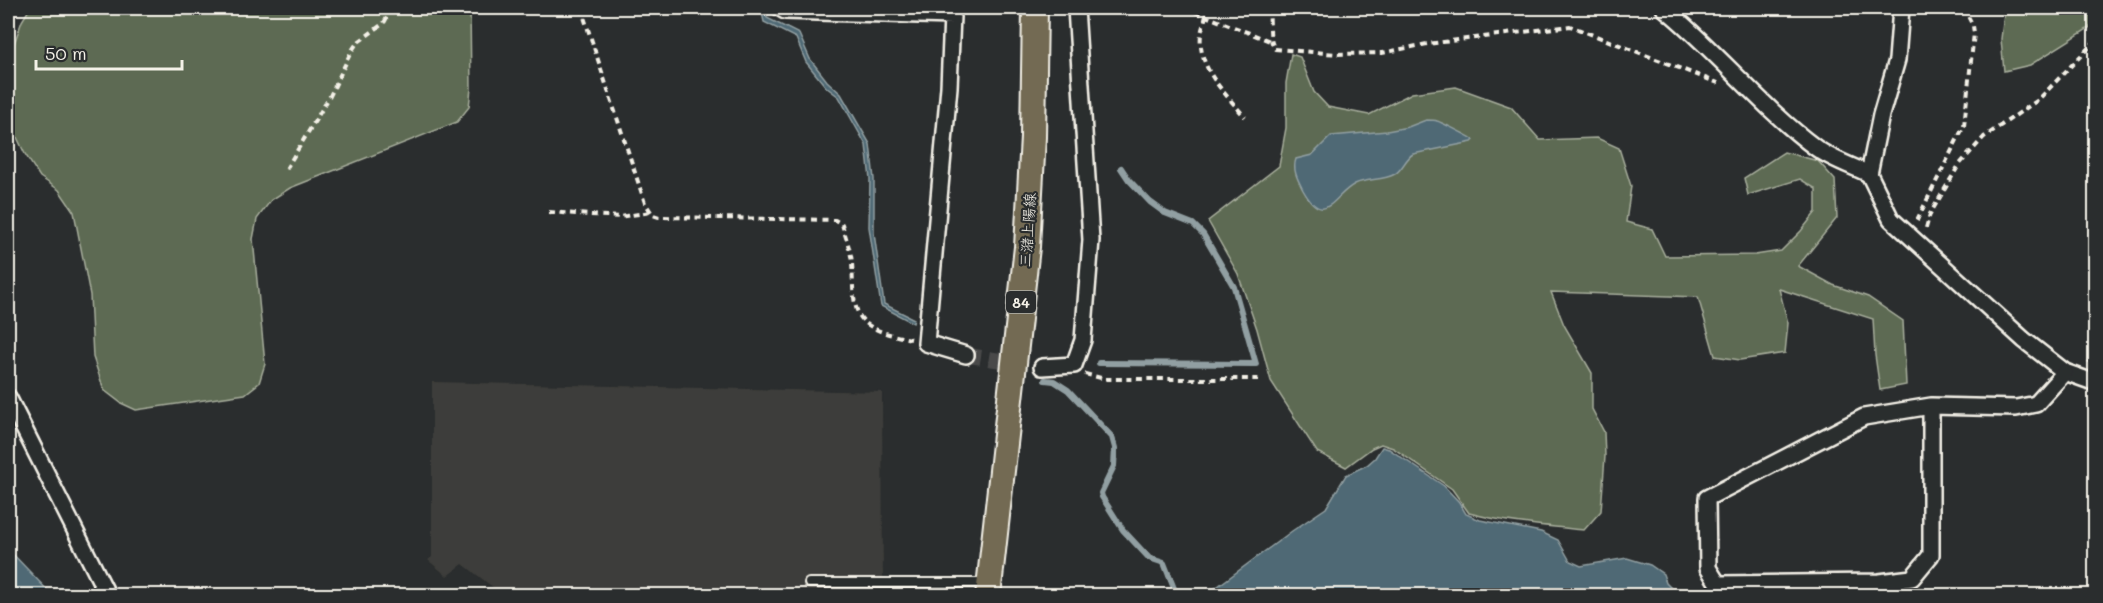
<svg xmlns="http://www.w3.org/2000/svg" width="2103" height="603" font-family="Mali,'Klee One',sans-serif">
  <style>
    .built { fill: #3e3e3a }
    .green { fill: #5d6b52; stroke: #a8ae9d; stroke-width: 1.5 }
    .water { fill: #4f6974; stroke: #919fa2; stroke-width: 1.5 }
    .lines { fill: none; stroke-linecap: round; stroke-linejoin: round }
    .stream { stroke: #919fa2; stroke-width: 6 }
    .street-tunnel { stroke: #484a4a; stroke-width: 15; stroke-dasharray: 15 8; stroke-linecap: butt }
    .lane-casing { stroke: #f4f1e8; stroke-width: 12 }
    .street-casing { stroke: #f4f1e8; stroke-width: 20 }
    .primary-casing { stroke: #f4f1e8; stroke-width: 28 }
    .path { stroke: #f4f1e8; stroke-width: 4; stroke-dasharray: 6 4.5; stroke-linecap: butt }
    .lane { stroke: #2a2d2e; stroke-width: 8 }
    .street { stroke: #2a2d2e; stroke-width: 15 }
    .primary { stroke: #736b52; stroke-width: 24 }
    .labels { text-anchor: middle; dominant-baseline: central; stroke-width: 4.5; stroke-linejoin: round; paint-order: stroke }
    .shield { fill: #2a2d2e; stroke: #b7b6b0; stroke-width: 1.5 }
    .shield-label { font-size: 14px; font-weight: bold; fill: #f4f1e8 }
    .street-label { font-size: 15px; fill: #f4f1e8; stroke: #2a2d2e }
  </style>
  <rect width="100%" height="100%" fill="#2a2d2e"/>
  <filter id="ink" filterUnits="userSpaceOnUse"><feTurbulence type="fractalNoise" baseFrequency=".0167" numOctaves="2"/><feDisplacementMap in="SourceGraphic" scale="12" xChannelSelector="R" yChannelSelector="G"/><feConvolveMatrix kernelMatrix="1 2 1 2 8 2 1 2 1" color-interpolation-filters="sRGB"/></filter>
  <g filter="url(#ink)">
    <polygon class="built" points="432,382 882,392 883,595 503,595 463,564 447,576 428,560 432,557"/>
    <g class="green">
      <polygon points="30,8 470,8 471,88 469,107 457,122 290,188 271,200 257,219 253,239 265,364 259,383 245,394 136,410 121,403 104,390 93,357 90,295 74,212 59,190 40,177 25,154 14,131 9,110 9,58 22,21"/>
      <polygon points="2003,8 2095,8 2095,22 2089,28 2030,65 2004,71 2001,39 2004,14"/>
      <path d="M1291 54 1300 57 1314 92 1328 107 1369 115 1412 93 1456 87 1511 107 1540 140 1597 138 1619 148 1631 186 1626 222 1652 229 1665 256 1755 255 1781 251 1801 231 1816 212V189L1800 179 1748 195 1744 178 1784 152 1818 161 1835 180 1837 218 1798 266 1833 285 1868 297 1903 321 1906 385 1880 390 1875 355 1873 319 1779 289 1788 323 1785 353 1740 360 1715 356 1698 297 1551 292 1564 325 1592 373V409L1604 432 1605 456 1601 511 1584 530C1545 526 1507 523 1469 513L1452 489 1393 448 1381 444 1372 448 1346 467 1317 452 1271 381 1257 329 1238 274 1208 221 1279 166 1286 128V83Z"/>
    </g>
    <g class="water">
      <polygon points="761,8 765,8 767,18 799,34 810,59 827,81 841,94 870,144 874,179 874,233 884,304 914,319 913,323 881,306 869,227 870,179 866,145 839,97 826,87 806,62 796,38 764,22"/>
      <path d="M1426 120C1428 120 1435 120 1437 121 1441 122 1473 138 1474 140L1472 142 1413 154C1405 159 1403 169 1395 174 1383 181 1367 178 1355 184 1333 195 1325 229 1303 190 1298 180 1292 170 1296 159L1312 155 1331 136 1387 131 1408 127Z"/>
      <polygon points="1382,447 1389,449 1444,486 1459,502 1466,514 1480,520 1541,532 1558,540 1570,561 1581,566 1627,558 1650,565 1663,574 1666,583 1678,595 1206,595 1292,531 1326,508 1346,475 1367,465 1375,458"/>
      <polygon points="8,549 52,595 23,595 8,582"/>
    </g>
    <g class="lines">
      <g class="stream">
        <polyline points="1099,363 1256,364 1234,287 1203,234 1193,224 1165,213 1150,202 1129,180 1121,168"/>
        <polyline points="1045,380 1054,381 1068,390 1112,437 1115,448 1114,466 1101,493 1102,497 1123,530 1149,558 1164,563 1177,596"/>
      </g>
      <polyline class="street-tunnel" points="966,355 1042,367"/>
      <g class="lane-casing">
        <polyline id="lane" points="809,583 988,583"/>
      </g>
      <g class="street-casing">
        <g id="street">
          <polyline points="780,8 785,11 952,16 949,87 926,343 966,355"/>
          <path d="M1664 8C1717 51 1761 107 1816 148 1831 159 1852 166 1869 174"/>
          <polyline points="1901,8 1897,60 1881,115 1869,174 1891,219 2024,340 2065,372 2096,383"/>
          <polyline points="1042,367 1074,365 1083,340 1091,240 1076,8"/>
          <polyline points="8,397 108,596"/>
          <polyline points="1931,406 1931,555 1912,578 1879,582 1718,584 1708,568 1707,498 1864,417 1931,406 2016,408 2036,404 2065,372"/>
        </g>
      </g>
      <g class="primary-casing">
        <polyline id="primary" points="988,596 1027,247 1033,137 1035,8"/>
      </g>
      <g class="path">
        <path d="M581 8 645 203 653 215 659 217 835 220 842 224C845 235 849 246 851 256 855 276 848 310 867 324 879 333 897 336 911 339"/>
        <polyline points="1185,8 1270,41"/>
        <path d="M1268 8C1272 22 1267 37 1275 49L1338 54 1382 53 1427 44 1570 26 1718 83"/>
        <path d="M1206 15C1205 21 1202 28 1201 34 1197 68 1225 93 1245 117"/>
        <polyline points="286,169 330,96 351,52 357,43 384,23 392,8"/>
        <polyline points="549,212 620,217 650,212"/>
        <polyline points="1917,220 1964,126 1974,33 1973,26 1964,8"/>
        <polyline points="1926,228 1930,214 1959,165 1984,137 2038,100 2096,40"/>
        <polyline points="2089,363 2096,351"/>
        <polyline points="1085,374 1105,379 1260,379"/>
      </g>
      <use href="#lane" class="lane"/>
      <use href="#street" class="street"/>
      <use href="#primary" class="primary"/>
    </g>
  </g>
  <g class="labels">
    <rect class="shield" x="1006" y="291" width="30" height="22" rx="4.5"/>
    <g class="shield-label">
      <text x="1021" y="302">84</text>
    </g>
    <g class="street-label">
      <text transform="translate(1027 230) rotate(-86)">三潴上陽線</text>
    </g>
  </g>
  <rect width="2103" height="603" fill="none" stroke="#2a2d2e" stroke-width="30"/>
  <rect x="15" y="15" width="2073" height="573" fill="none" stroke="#f4f1e8" stroke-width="2" filter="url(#ink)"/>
  <path d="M36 60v9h146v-9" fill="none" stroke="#f4f1e8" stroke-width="3"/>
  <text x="45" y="60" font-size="18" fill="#f4f1e8" stroke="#2a2d2e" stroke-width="4.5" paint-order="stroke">50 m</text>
</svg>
